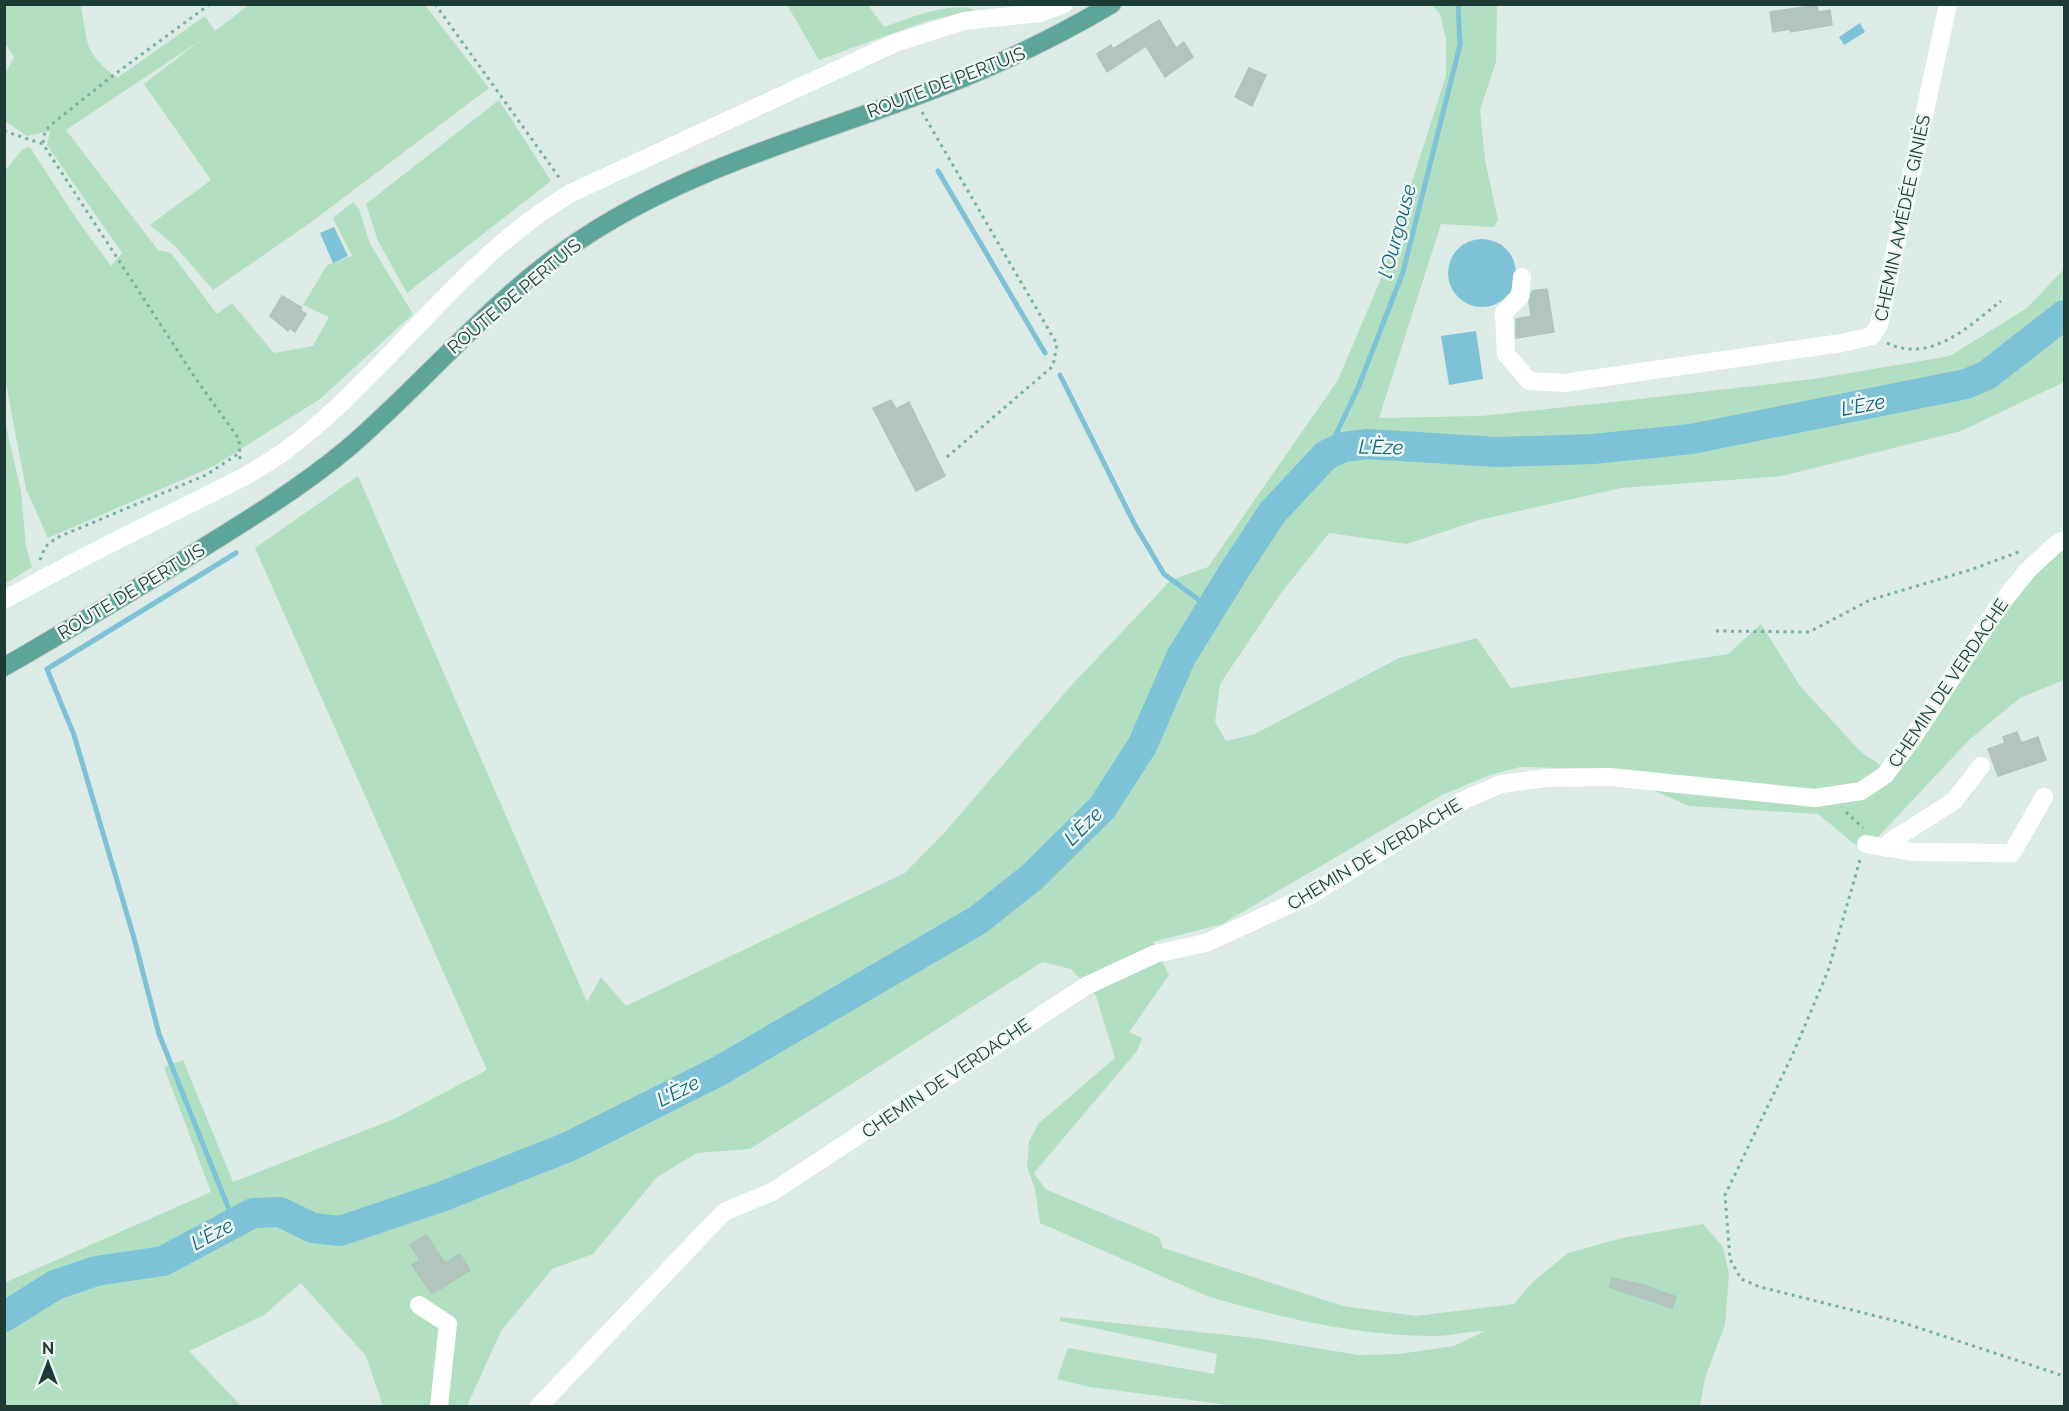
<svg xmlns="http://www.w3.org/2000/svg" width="2069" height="1411" font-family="Raleway,sans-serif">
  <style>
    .green { fill: #b2dfc1 }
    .water { fill: #7dc2d7 }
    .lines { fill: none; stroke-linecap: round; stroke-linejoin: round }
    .stream { stroke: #7dc2d7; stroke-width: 5 }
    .river { stroke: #7dc2d7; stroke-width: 30 }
    .building { fill: #b1c5be; stroke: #aec5bd; stroke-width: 1.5 }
    .major-casing { stroke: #c0c8c6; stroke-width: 20 }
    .path { stroke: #79b2a4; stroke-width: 3; stroke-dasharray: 3 4.5; stroke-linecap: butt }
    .minor { stroke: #fff; stroke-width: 18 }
    .major { stroke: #5ca598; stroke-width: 18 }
    .labels { text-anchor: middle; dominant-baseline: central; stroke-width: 5; stroke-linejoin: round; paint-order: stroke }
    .street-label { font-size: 18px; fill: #1d3b35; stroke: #edf7f3 }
    .water-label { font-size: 20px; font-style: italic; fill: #11637c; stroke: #edf7f3 }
  </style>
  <rect width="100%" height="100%" fill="#dcebe5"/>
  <g class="green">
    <path d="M5 5H81C88 45 83 51 117 78L205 16 215 31 249 5H425L489 88 310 223 213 290 176 247 150 225 211 180 144 84 201 40 66 130 158 250 171 253 217 314 232 303 274 353 313 346 329 317 303 305 327 265 352 256 333 218 353 202 359 209 370 244 413 314 320 399 214 466 48 538 26 489 5 378 4 172 22 150 29 146 78 221 111 266 122 253 47 145 50 131 27 136 5 121V74L14 57 5 43Z"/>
    <path d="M787 5H868L884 27C906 19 954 0 975 10L927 21 819 60Z"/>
    <path d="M1432 5H1497L1496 62 1480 110 1485 160 1498 220 1494 227 1441 224 1379 418 1481 416 1613 402 1814 379 1950 356 2027 308 2064 269V382L1961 431 1782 476 1621 488 1479 520 1407 544 1329 533 1281 593 1220 684 1215 722 1226 741 1255 734 1399 658 1477 638 1511 688 1728 654 1761 624 1800 686 1861 752 1895 775 2018 589 2064 547V680L2020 698 1969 740 1879 836 1858 847 1818 814 1689 806 1605 769 1520 767 1490 775 1442 795 1222 924 1153 942 1169 975 1129 1032 1142 1038 1137 1051 1034 1173 1045 1189 1159 1237 1163 1248 1343 1306 1416 1316 1514 1304 1532 1283 1568 1253 1622 1238 1703 1224 1723 1247 1729 1275 1725 1325 1705 1378 1700 1406H1237L1090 1387 1057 1379 1068 1348 1214 1374 1217 1354 1060 1321V1317L1255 1338 1359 1355 1399 1354 1454 1346 1485 1331C1470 1331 1454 1335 1439 1336 1361 1337 1281 1318 1207 1296L1040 1223 1035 1189 1027 1167 1029 1142 1038 1124 1115 1058 1096 996 1071 969 1042 962 750 1149 697 1153 657 1177 593 1254 552 1269 501 1331 467 1406H383L366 1356 301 1283 264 1315 189 1351 241 1406H5L4 1283 211 1192 164 1067 183 1060 233 1182 394 1119 487 1070 255 548 358 476 587 1002 601 977 626 1006 905 873 945 832 1070 687 1171 580 1208 567 1338 380 1380 281 1446 76V39L1440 14Z"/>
    <polygon points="499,100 551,181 407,293 378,241 366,204"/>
    <polygon points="5,422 21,491 26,547 32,567 5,584"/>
  </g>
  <g class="water">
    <polygon points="1860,23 1865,32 1844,45 1839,37"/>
    <polygon points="334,227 348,256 333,263 320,233"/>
    <circle cx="1482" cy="273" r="34"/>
    <polygon points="1476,331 1483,379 1449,385 1441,336"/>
  </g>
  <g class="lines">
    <g class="stream">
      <polyline points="938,171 1045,353"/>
      <polyline points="1060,375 1135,525 1164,574 1211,609"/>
      <polyline points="1326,455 1358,388 1403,272 1460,45 1458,4"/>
      <polyline points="234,1222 159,1034 134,938 74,735 47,669 236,553"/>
    </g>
    <polyline class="river" points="4,1317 55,1285 96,1271 163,1261 253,1213 280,1212 313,1228 340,1231 441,1197 568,1147 719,1071 978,920 1032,877 1102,808 1142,746 1181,657 1236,568 1272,513 1326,455 1344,447 1368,444 1497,452 1593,449 1691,439 1966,384 1987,375 2064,315"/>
  </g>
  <g class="building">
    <polygon points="1817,5 1818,12 1830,10 1832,25 1791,32 1790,29 1773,32 1770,12"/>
    <polygon points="1159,20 1176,48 1184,42 1193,57 1165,77 1146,46 1107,72 1097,54 1111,45 1113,49"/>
    <polygon points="1249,68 1266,75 1252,106 1235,97"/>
    <polygon points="1547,289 1554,332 1516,338 1516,319 1531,316 1529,302 1532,291"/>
    <polygon points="282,296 301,307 301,311 306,314 295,332 289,328 288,331 270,316"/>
    <polygon points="891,400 896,409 909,402 945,476 916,491 873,408"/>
    <polygon points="2017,732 2021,743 2038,737 2046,760 1998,776 1988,749 2005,743 2003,737"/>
    <polygon points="426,1235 445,1263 460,1254 470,1270 432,1294 412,1265 420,1260 410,1245"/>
    <polygon points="1612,1278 1644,1285 1676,1297 1672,1308 1609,1287"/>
  </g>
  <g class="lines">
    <g class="major-casing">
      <path id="major" d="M4 667C70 629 136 589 201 549 251 518 301 487 347 449 428 380 495 294 586 236 686 171 800 139 911 98 981 73 1048 42 1112 4"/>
    </g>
    <g class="path">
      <polyline points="435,4 561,180"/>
      <polyline points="922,112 1057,344 1053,366 947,457"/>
      <polyline points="4,131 43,144 196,379 239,439 240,460"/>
      <polyline points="43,143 45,131 52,124 111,77 210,4"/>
      <path d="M1887 343C1931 364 1969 326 2001 301"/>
      <polyline points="40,560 45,547 56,538 206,475 238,454"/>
      <polyline points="1716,631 1809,632 1870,600 1970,570 2021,551"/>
      <polyline points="1846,812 1863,828"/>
      <polyline points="1860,860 1828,971 1792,1056 1725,1195 1730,1259 1741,1279 1760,1287 1904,1323 2064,1376"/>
    </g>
    <g class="minor">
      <polyline points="1522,277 1520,296 1504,313 1506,354 1529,381 1564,383 1842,343 1872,336 1879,325 1948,4"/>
      <path d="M4 600C60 569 117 540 174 512 213 492 253 475 289 448 390 371 460 259 571 193L895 43 964 21 1040 13 1064 4"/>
      <polyline points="1866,844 1912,852 2012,853 2044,797"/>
      <polyline points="1886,848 1891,841 1954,801 1981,766"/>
      <polyline points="419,1305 448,1324 439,1406"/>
      <polyline points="539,1406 724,1212 772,1192 1086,986 1155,954 1206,943 1310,895 1464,800 1501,784 1547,778 1610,777 1815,798 1861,791 1885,775 1912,739 1996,610 2027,571 2055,545 2064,540"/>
    </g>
    <use href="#major" class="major"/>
  </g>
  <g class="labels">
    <g class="street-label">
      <text transform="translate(946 82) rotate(-21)">ROUTE DE PERTUIS</text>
      <text transform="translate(1902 218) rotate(-78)">CHEMIN AMÉDÉE GINIÈS</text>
      <text transform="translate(514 296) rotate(-40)">ROUTE DE PERTUIS</text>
      <text transform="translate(131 591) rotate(-31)">ROUTE DE PERTUIS</text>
      <text transform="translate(1948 683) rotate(-56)">CHEMIN DE VERDACHE</text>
      <text transform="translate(1374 854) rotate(-31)">CHEMIN DE VERDACHE</text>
      <text transform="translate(946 1078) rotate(-34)">CHEMIN DE VERDACHE</text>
    </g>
    <g class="water-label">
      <text transform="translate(1397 231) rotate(-75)">l'Ourgouse</text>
      <text transform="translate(1863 405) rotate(-11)">L'Èze</text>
      <text transform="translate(1381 447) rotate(1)">L'Èze</text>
      <text transform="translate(1083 826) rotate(-45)">L'Èze</text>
      <text transform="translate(678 1091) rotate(-27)">L'Èze</text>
      <text transform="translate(212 1234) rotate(-28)">L'Èze</text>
    </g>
  </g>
  <rect width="2069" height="1411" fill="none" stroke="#1d3b35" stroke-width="12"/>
  <g transform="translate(48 1363)" stroke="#edf7f3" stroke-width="4.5" paint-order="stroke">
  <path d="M0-4.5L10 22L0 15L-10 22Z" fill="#1d3b35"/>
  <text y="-9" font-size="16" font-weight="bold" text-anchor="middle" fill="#1d3b35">N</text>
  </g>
</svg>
